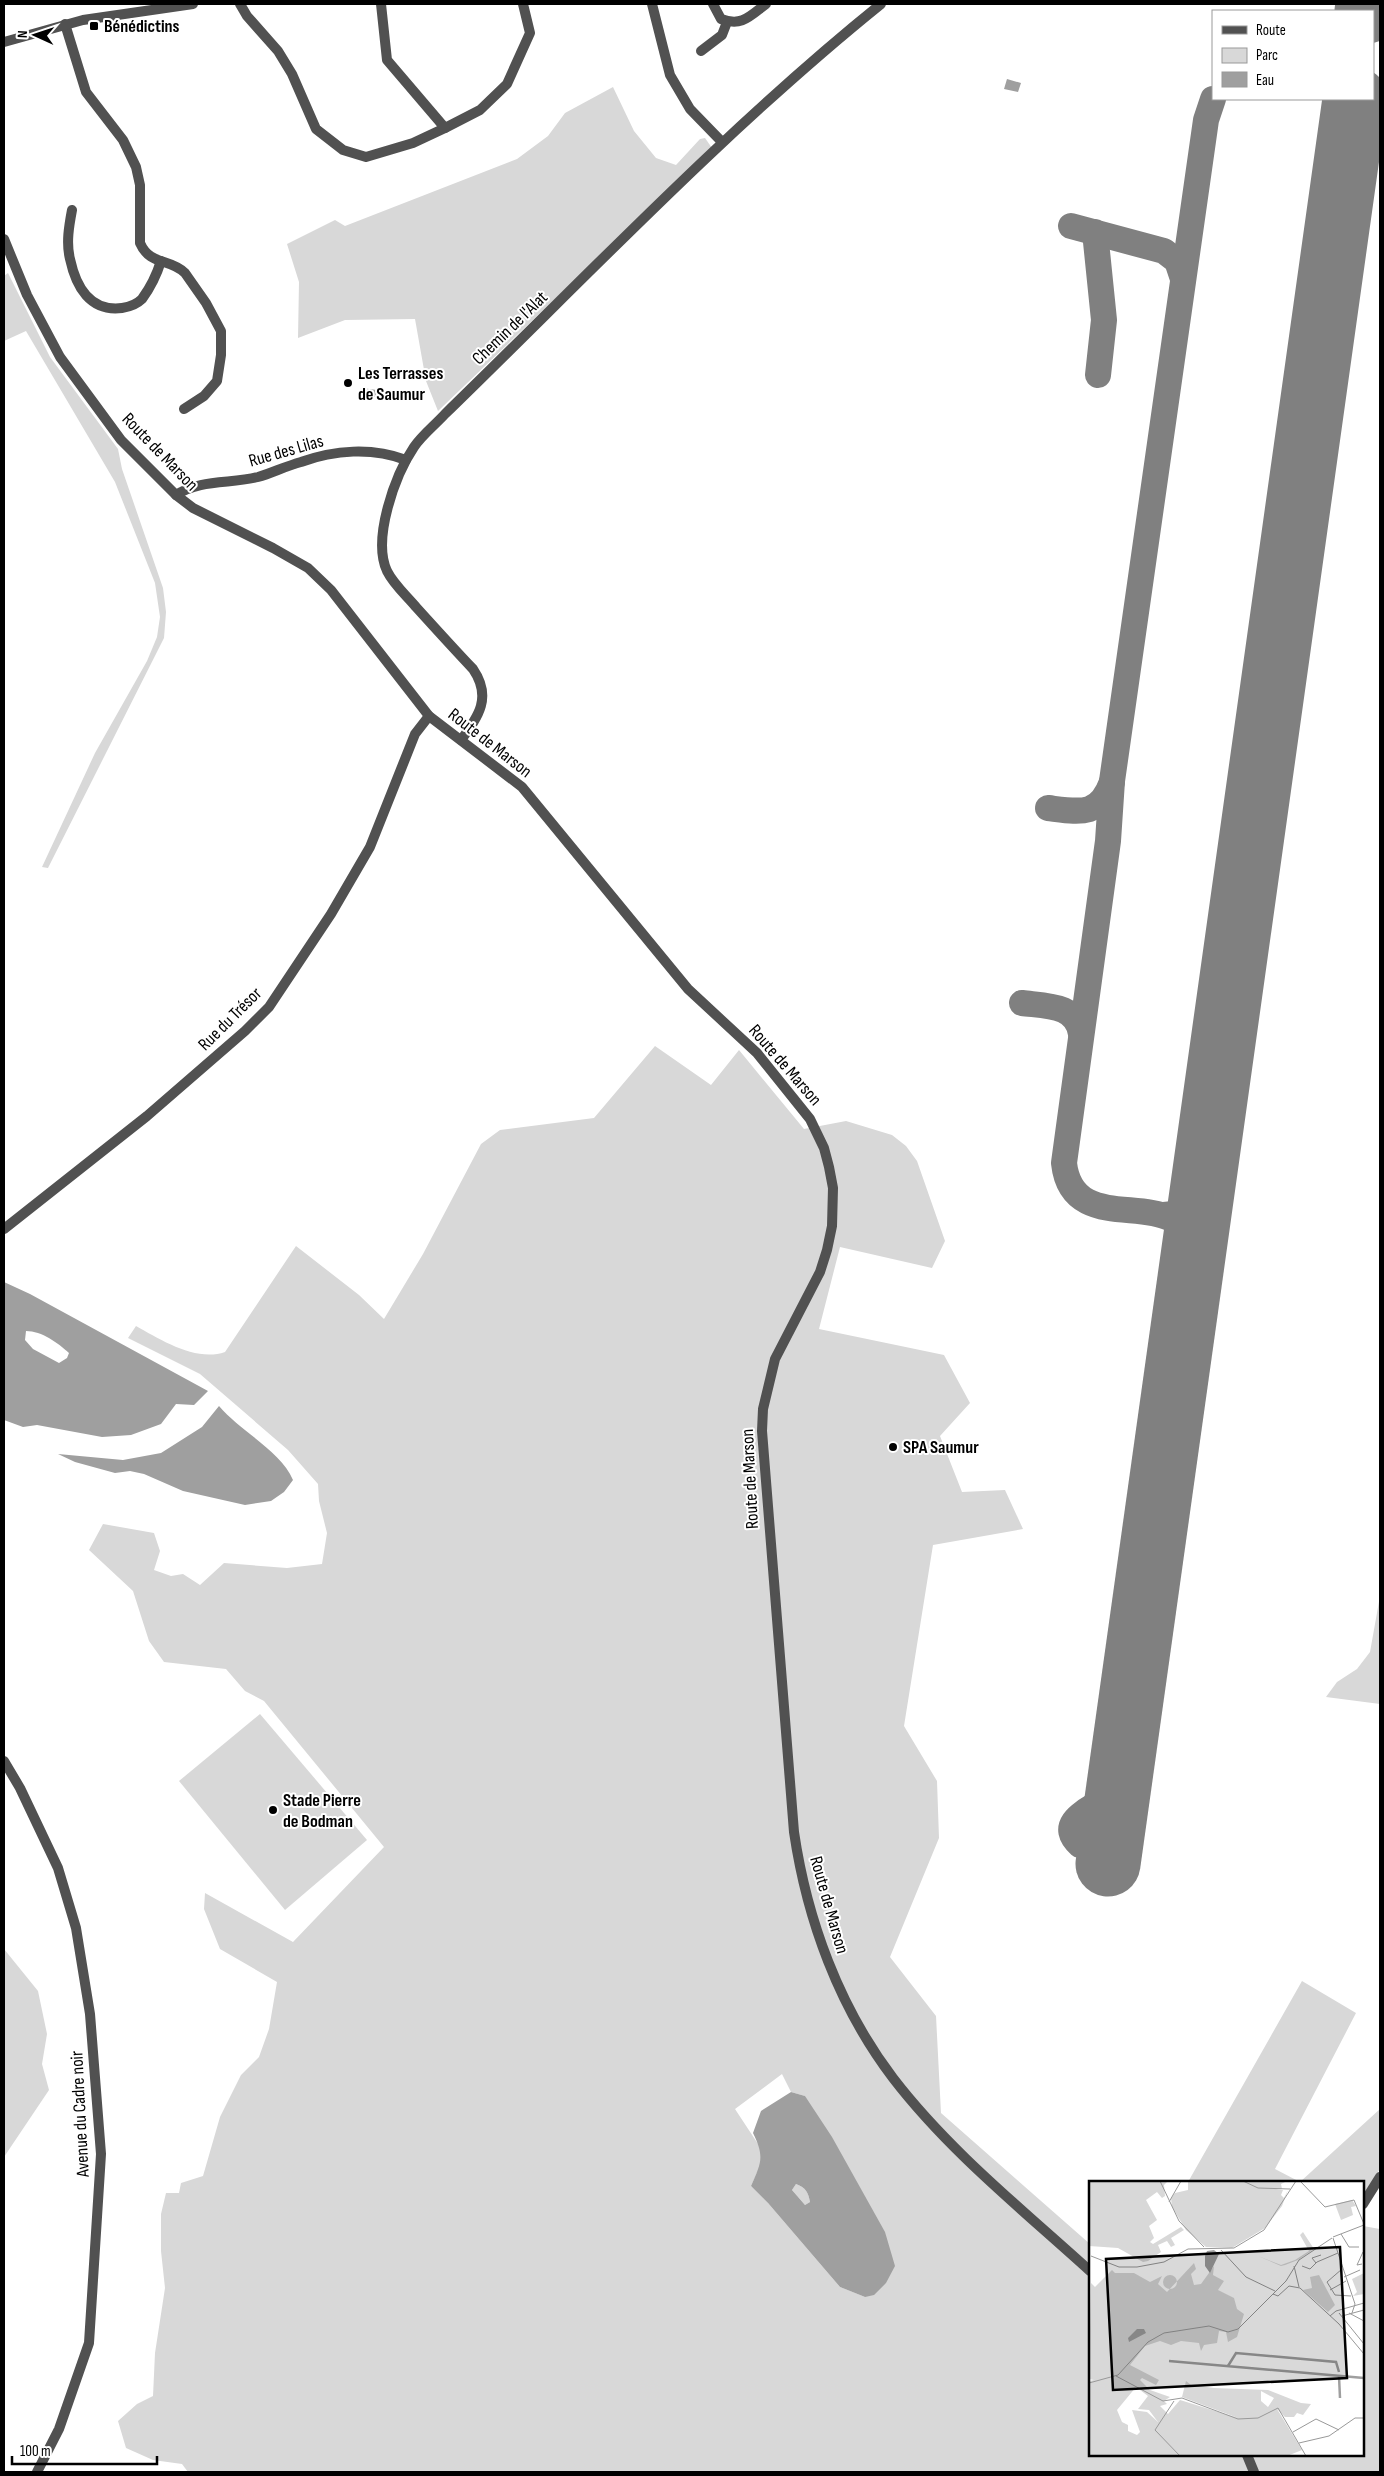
<svg xmlns="http://www.w3.org/2000/svg" width="1384" height="2476" font-family="'Sofia Sans Condensed',sans-serif">
  <style>
    .green { fill: #d8d8d8; fill-rule: evenodd }
    .water { fill: #9f9f9f; fill-rule: evenodd }
    .lines { fill: none; stroke-linecap: round; stroke-linejoin: round }
    .taxiway { stroke: #808080; stroke-width: 26 }
    .runway { stroke: #808080; stroke-width: 65 }
    .minor { stroke: #515151; stroke-width: 10 }
    .tertiary { stroke: #515151; stroke-width: 10 }
    .poi-dot { fill: #000; stroke: #fff; stroke-width: 2 }
    .labels { text-anchor: middle; dominant-baseline: central; stroke-width: 4; stroke-linejoin: round; paint-order: stroke }
    .poi-label { font-size: 18px; font-weight: bold; fill: #000; stroke: #fff; text-anchor: start }
    .street-label { font-size: 18px; fill: #000; stroke: #fff }
    .inset-river { fill: none; stroke: #9f9f9f; stroke-width: 2.5 }
    .inset-road { fill: none; stroke: #999; stroke-width: 1 }
    .view { fill: #000; fill-opacity: 0.15; stroke: #000; stroke-width: 2.5 }
    .inset-edge { fill: none; stroke: #000; stroke-width: 2.5 }
  </style>
  <rect width="100%" height="100%" fill="#fff"/>
  <g class="green">
    <polygon points="613,87 634,131 656,158 676,165 700,139 705,138 712,148 438,411 426,381 415,319 345,320 298,338 299,282 287,244 335,220 345,226 517,159 548,136 565,113"/>
    <polygon points="8,273 50,357 118,449 122,469 163,588 166,612 164,638 48,868 42,867 95,753 147,661 157,637 160,617 155,583 115,482 26,331 4,341 4,276"/>
    <path d="M655 1046 711 1085 739 1050 804 1129 846 1121 892 1135 906 1146 917 1161 945 1241 932 1268 840 1247 819 1329 944 1355 970 1403 940 1436 962 1492 1005 1490 1023 1529 933 1545 904 1726 937 1781 939 1838 890 1957 936 2016 941 2113 1090 2244V2455H1363V2226L1380 2229V2472H188L182 2464 153 2460 126 2448 118 2421 137 2404 153 2396 155 2353 165 2288 161 2251V2214L166 2193H179L181 2183 203 2176 220 2117 241 2075 259 2057 269 2029 277 1982 220 1949 204 1909 205 1893 293 1942 384 1847 264 1701 245 1691 226 1669 164 1662 149 1641 133 1591 89 1550 103 1524 154 1533 160 1551 154 1570 171 1576 183 1574 200 1585 224 1563 287 1568 322 1564 327 1533 319 1501 318 1484 288 1450 200 1374 128 1338 136 1326C161 1340 196 1362 225 1352L296 1246 359 1295 384 1319 423 1254 481 1144 500 1130 594 1118ZM782 2074 791 2092 805 2096 865 2297 840 2287 768 2203 751 2186 762 2162 760 2147 735 2109Z"/>
    <polygon points="1380,1596 1380,1704 1326,1697 1337,1682 1357,1669 1370,1652"/>
    <polygon points="260,1714 367,1840 285,1910 179,1781"/>
    <polygon points="4,1949 38,1991 47,2034 42,2064 49,2090 4,2157"/>
    <polygon points="1302,1981 1356,2013 1275,2169 1300,2182 1380,2109 1380,2169 1363,2195 1363,2182 1188,2182"/>
    <path d="M796 2184C806 2188 808 2192 810 2202L805 2205 792 2190Z"/>
  </g>
  <g class="water">
    <polygon points="1007,79 1021,83 1018,92 1004,89"/>
    <polygon points="361,388 377,390 376,397 360,395"/>
    <path d="M4 1282 30 1294 208 1391 194 1405 176 1404 161 1424 131 1435 102 1437 37 1425 23 1427 4 1420ZM26 1331C42 1331 58 1343 69 1353L67 1358 59 1363 33 1349 25 1340Z"/>
    <path d="M219 1406C240 1431 281 1451 293 1480L284 1492 271 1501 245 1505 183 1491 144 1474 130 1471 115 1473 75 1462 58 1454 123 1460 161 1453 202 1427Z"/>
    <path d="M791 2092 805 2096 832 2137 885 2232 895 2266 886 2283 874 2295 865 2297 840 2287 768 2203 751 2186C761 2163 765 2157 753 2133L761 2111ZM796 2184C806 2188 808 2192 810 2202L805 2205 792 2190Z"/>
  </g>
  <g class="lines">
    <g class="taxiway">
      <polyline points="1373,89 1380,90"/>
      <polyline points="1343,99 1347,110 1350,132"/>
      <polyline points="1071,226 1164,251 1177,261 1183,279"/>
      <polyline points="1095,232 1104,320 1098,375"/>
      <path d="M1048 808C1080 812 1099 817 1112 782"/>
      <path d="M1022 1003C1045 1006 1077 1004 1081 1034"/>
      <path d="M1163 1215C1185 1214 1194 1202 1202 1183"/>
      <path d="M1192 1252C1183 1177 1073 1245 1064 1163L1108 841 1112 781 1206 120 1213 99"/>
      <path d="M1110 1851 1080 1845C1051 1819 1102 1806 1112 1793 1118 1786 1119 1773 1122 1764"/>
    </g>
    <g class="runway">
      <polyline points="1367,11 1368,4"/>
      <polyline points="1108,1864 1355,99"/>
    </g>
    <g class="minor">
      <polyline points="240,4 247,16 278,51 292,74 316,129 343,150 366,157 413,143 445,128 480,110 507,84 530,33 523,4"/>
      <polyline points="381,4 387,60 445,128"/>
      <polyline points="652,4 670,75 690,109 722,142"/>
      <path d="M713 4 721 19C742 27 750 16 766 4"/>
      <path d="M65 24 86 92 123 140 136 167 140 185V243C150 266 170 258 185 273L206 303 221 331V355L217 381 204 396 184 409"/>
      <polyline points="4,42 83,20 193,4"/>
      <polyline points="701,51 722,35 727,22"/>
      <path d="M72 210C69 226 66 243 70 259 76 287 90 312 122 308 129 307 137 304 142 299 150 288 157 274 161 261"/>
      <path d="M176 495C200 479 231 484 258 477 272 473 286 466 301 462 334 450 372 447 406 460"/>
      <path d="M461 740C479 716 492 697 473 669 454 649 435 628 416 607 406 595 394 585 387 571 372 539 395 475 414 447 422 435 435 425 445 414 588 275 726 129 881 4"/>
      <polyline points="4,1761 20,1788 58,1868 76,1928 90,2014 101,2154 89,2343 59,2429 37,2472"/>
    </g>
    <g class="tertiary">
      <path d="M4 239 27 295 60 357 121 440 176 495 193 508 273 548 308 568 331 590 429 716 522 787 688 989 757 1053 810 1119 824 1148 829 1167 833 1188 832 1226 827 1250 820 1272 775 1359 763 1409 762 1431 794 1832C807 1920 839 2007 893 2078 949 2151 1023 2210 1090 2271"/>
      <polyline points="4,1229 147,1116 245,1031 269,1007 331,914 370,847 415,734 429,716"/>
      <polyline points="1363,2204 1380,2177"/>
      <polyline points="1247,2455 1254,2472"/>
    </g>
  </g>
  <g class="poi-dot">
    <rect x="89" y="21" width="10" height="10" rx="2.5"/>
    <circle cx="348" cy="383" r="5"/>
    <circle cx="893" cy="1447" r="5"/>
    <circle cx="273" cy="1810" r="5"/>
  </g>
  <g class="labels">
    <g class="poi-label">
      <text x="104" y="26">Bénédictins</text>
      <text x="358" y="373">Les Terrasses<tspan x="358" dy="21">de Saumur</tspan></text>
      <text x="903" y="1447">SPA Saumur</text>
      <text x="283" y="1800">Stade Pierre<tspan x="283" dy="21">de Bodman</tspan></text>
    </g>
    <g class="street-label">
      <text transform="translate(510 328) rotate(-44)">Chemin de l'Alat</text>
      <text transform="translate(286 451) rotate(-16)">Rue des Lilas</text>
      <text transform="translate(160 452) rotate(46)">Route de Marson</text>
      <text transform="translate(490 743) rotate(38)">Route de Marson</text>
      <text transform="translate(230 1019) rotate(-45)">Rue du Trésor</text>
      <text transform="translate(785 1065) rotate(49)">Route de Marson</text>
      <text transform="translate(750 1479) rotate(-93)">Route de Marson</text>
      <text transform="translate(829 1905) rotate(74)">Route de Marson</text>
      <text transform="translate(80 2114) rotate(-93)">Avenue du Cadre noir</text>
    </g>
  </g>
  <g transform="translate(1089 2181)">
    <rect width="275" height="275" fill="#fff"/>
    <path d="M0 0H79L75 4 76 15 73 17 68 11 57 19 68 39 60 45 65 57 61 61 64 63 92 46 95 49 82 57 86 64 82 66 78 60 69 64 72 71 59 80 54 81 29 67 0 65ZM99 0H198L192 3 193 8 187 9H194L192 14 195 17 199 9 193 25 176 47 143 67 117 66 97 49 83 26 82 17 86 12 99 9ZM263 19 267 25 262 26 264 34 252 39 246 23ZM214 51 225 68 209 79 196 84 192 85 169 75 192 84 206 79 220 70 211 54ZM105 82 107 88 102 93 105 104 112 103 125 85 124 94 135 100 129 109 145 117 148 128 155 133 148 156 139 161 137 151 130 150 128 162 115 164 112 170 110 162 92 160 82 164 71 160 56 165 41 184 70 199 67 204 53 197 51 199 61 209 81 216 75 220 78 223 71 225 79 233 91 219 149 237 93 216 97 200 102 204 125 207 179 209 212 222 222 223 214 234 208 232 205 236H196L188 228 213 269 198 275H0V200L5 199 0 198 2 102 6 106 23 89 26 92H45L61 101 73 95 69 103 78 111ZM47 206 59 215 49 228 60 229 69 241 58 231 43 229 51 251 48 254 39 250V244L33 241 28 229ZM172 210 185 217 179 226 172 220ZM275 92V113L264 115 268 111 263 98ZM74 101a7 7 0 1 1 14 0a7 7 0 1 1-14 0ZM230 94 246 124 239 131 214 109 223 107 221 96Z" fill="#d8d8d8" fill-rule="evenodd"/>
    <path d="M125 69 130 73 121 92 116 85V75L118 70ZM48 148H55L57 152 40 161 39 157Z" fill="#9f9f9f"/>
    <path class="inset-river" d="M80 180 275 197M139 185 147 172 247 181 250 191M250 195 251 217"/>
    <path class="inset-road" d="M71 0 90 40 115 66M154 0 169 7 201 8M211 0 236 26 265 19 275 43M80 21 92 0M252 53 260 66H270M244 56 275 44M244 57 266 123 263 132M132 69 157 96 186 110M2 75 30 86H48L75 81 99 68 145 67 175 49 207 0M227 82 223 77 232 74M273 83 268 84 274 71M205 85 210 106M213 85 221 88 228 81 249 72M253 88 238 101 246 114 262 115M255 96 271 89M241 109 257 100M184 113 189 115 200 105 211 107 250 143 275 173M250 132 275 163M260 132 275 140M241 135 247 130 275 122M253 135 275 129M27 195 74 220 93 217 149 238 169 237 189 227 217 275M0 202 29 194 59 161 75 152 120 145 139 151 149 148 197 100 210 79 243 57M85 220 66 249 91 275M204 251 227 238 250 249M210 262 240 255 266 237H275"/>
    <path class="view" d="M251 66 258 197 24 209 17 78Z"/>
    <rect width="275" height="275" class="inset-edge"/>
  </g>
  <rect width="1384" height="2476" fill="none" stroke="#000000" stroke-width="10"/>
  <rect x="1212" y="10" width="162" height="90" fill="#ffffff" stroke="#999999"/>
  <rect x="1222" y="26" width="25" height="8" fill="#515151" stroke="#999999"/>
  <text x="1256" y="35" font-size="15" fill="#000000">Route</text>
  <rect x="1222" y="48" width="25" height="15" fill="#d8d8d8" stroke="#999999"/>
  <text x="1256" y="60" font-size="15" fill="#000000">Parc</text>
  <rect x="1222" y="72" width="25" height="15" fill="#9f9f9f" stroke="#999999"/>
  <text x="1256" y="85" font-size="15" fill="#000000">Eau</text>
  <g transform="translate(35 35) rotate(273)" stroke="#ffffff" stroke-width="4" paint-order="stroke">
  <path d="M0-4L9 19L0 12L-9 19Z" fill="#000000"/>
  <text y="-8" font-size="14" font-weight="bold" text-anchor="middle" fill="#000000">N</text>
  </g>
  <path d="M12 2456v8h145v-8" fill="none" stroke="#000000" stroke-width="2.5"/>
  <text x="20" y="2456" font-size="15" fill="#000000" stroke="#ffffff" stroke-width="4" paint-order="stroke">100 m</text>
</svg>
